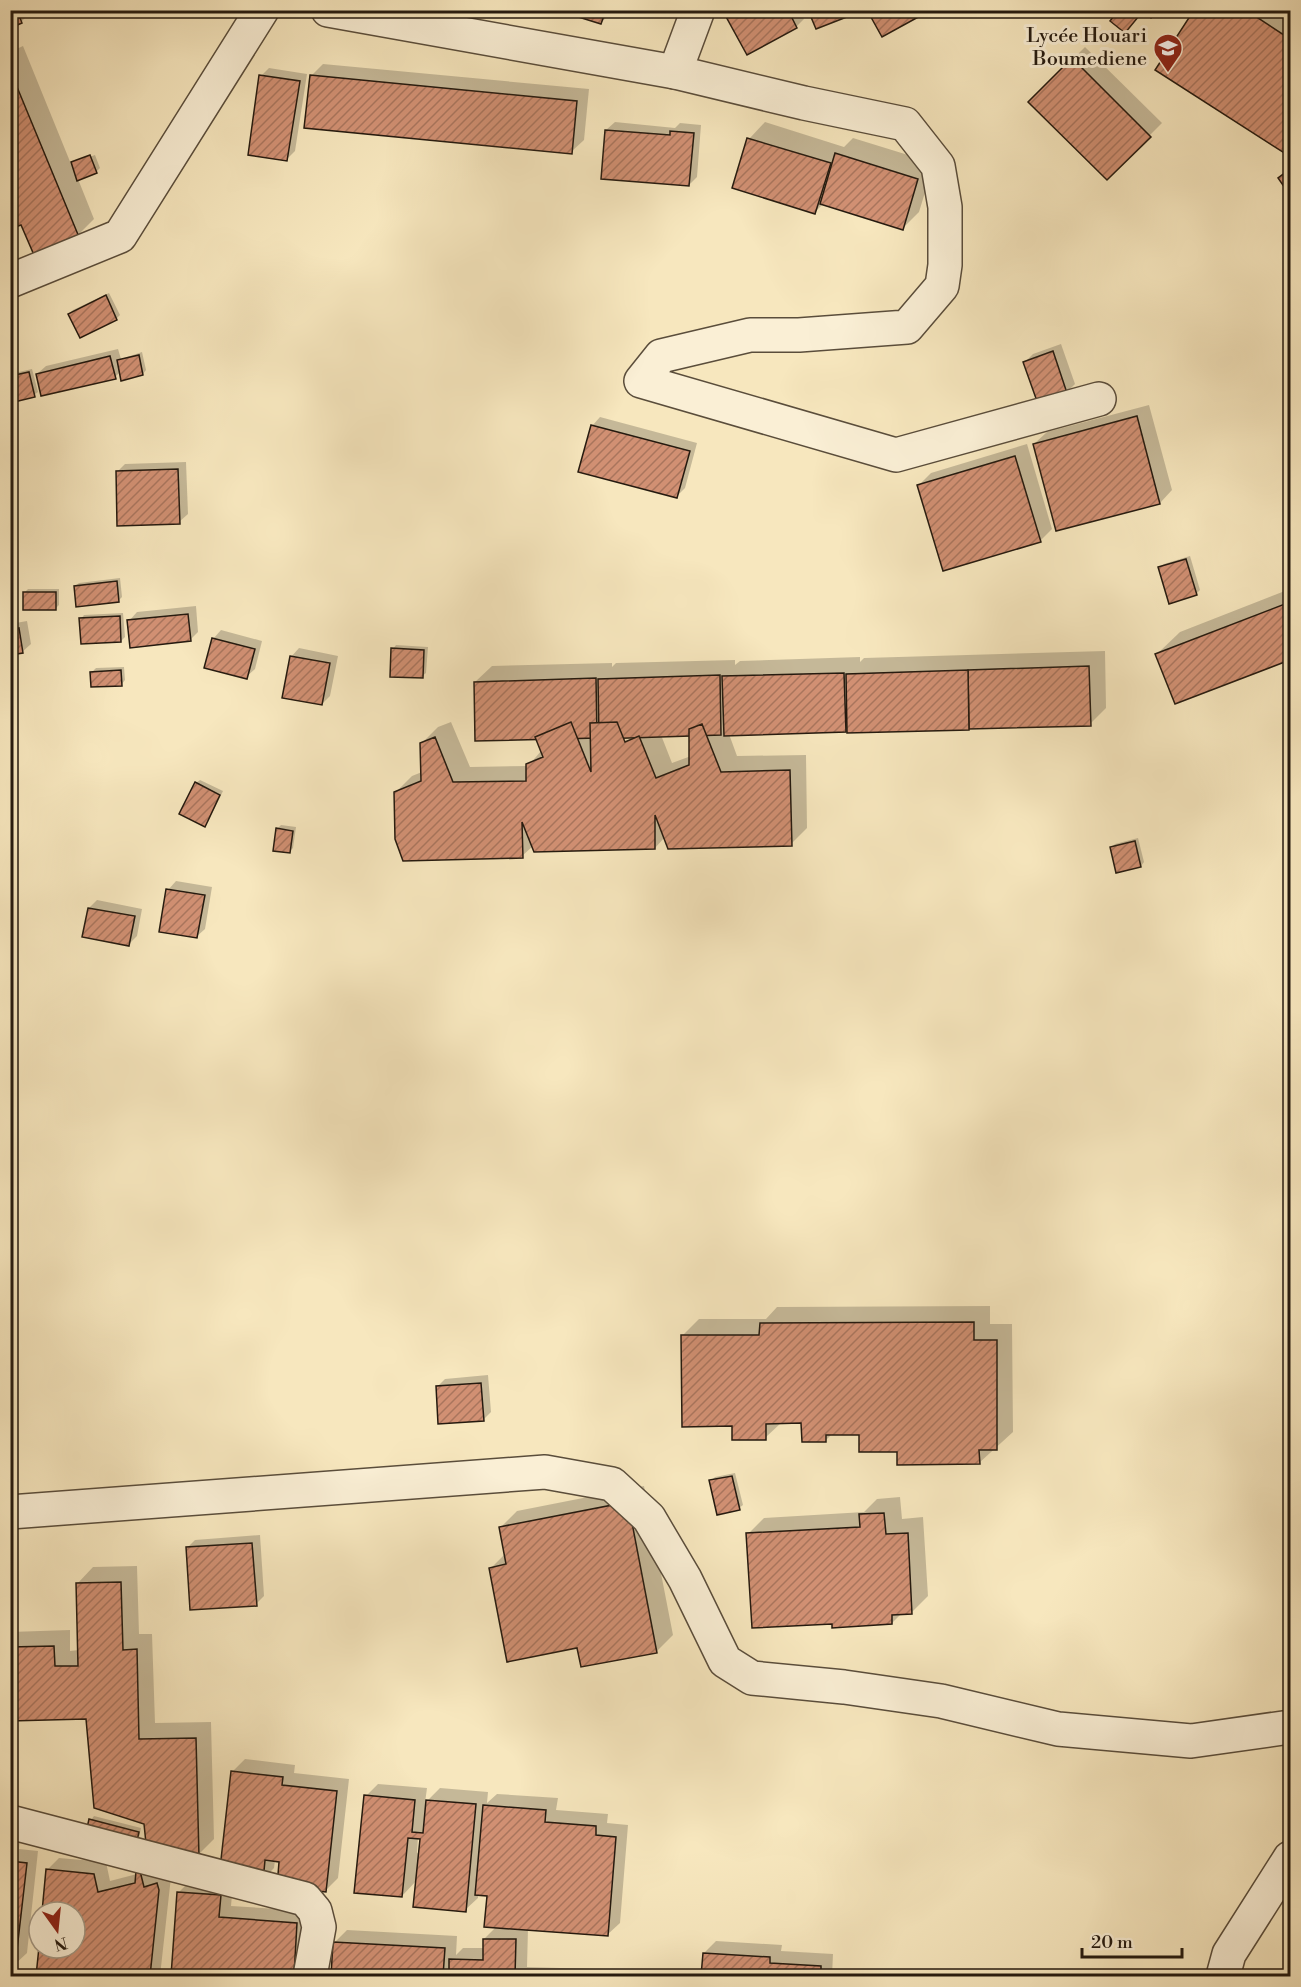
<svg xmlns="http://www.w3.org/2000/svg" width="1301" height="1987" font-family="'Libre Bodoni',serif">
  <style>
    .shadow { fill: #0003; fill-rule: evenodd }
    .building { fill: url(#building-hatch); stroke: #251a0f; stroke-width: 1.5 }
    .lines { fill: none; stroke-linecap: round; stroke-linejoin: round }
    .minor-casing { stroke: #5a4d3b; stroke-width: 36 }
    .minor { stroke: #faefd5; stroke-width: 33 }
    .labels { text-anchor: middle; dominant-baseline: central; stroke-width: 6; stroke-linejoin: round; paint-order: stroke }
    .poi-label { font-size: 20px; fill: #251a0f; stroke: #faefd5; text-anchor: end }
  </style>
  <defs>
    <pattern id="building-hatch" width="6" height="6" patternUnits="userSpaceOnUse" patternTransform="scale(1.5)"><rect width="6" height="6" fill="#d19073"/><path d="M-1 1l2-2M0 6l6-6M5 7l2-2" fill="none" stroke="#a9755d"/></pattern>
  </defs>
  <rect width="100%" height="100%" fill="#f7e7be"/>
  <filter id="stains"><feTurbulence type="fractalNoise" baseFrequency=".00333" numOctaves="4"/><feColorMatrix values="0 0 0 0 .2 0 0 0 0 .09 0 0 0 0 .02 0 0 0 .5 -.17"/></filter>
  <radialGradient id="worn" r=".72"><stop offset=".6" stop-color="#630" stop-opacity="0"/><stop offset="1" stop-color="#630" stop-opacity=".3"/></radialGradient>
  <g class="shadow">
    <polygon points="10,10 33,10 21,22"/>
    <polygon points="561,10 613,10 601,23"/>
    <polygon points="729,10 800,10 804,19 796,27"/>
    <polygon points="1196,10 1287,10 1290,13 1289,154 1158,70"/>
    <polygon points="23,46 71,164 75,160 75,162 95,155 100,168 96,172 78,179 94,219 78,235 22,223 10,228 10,52"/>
    <polygon points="1085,47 1162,123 1107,178 1030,102"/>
    <polygon points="323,64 589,89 584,140 571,152 311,76"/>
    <polygon points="269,68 307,74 295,151 287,159 261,76"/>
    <polygon points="615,122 675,128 680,123 701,125 697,177 689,185 606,130"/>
    <polygon points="765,122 844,147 853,138 934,163 919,212 903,228 823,204 815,212 749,139"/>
    <polygon points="109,293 120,315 116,319 81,336 69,314 73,310"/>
    <polygon points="1061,344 1075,384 1067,392 1025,362 1033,354"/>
    <polygon points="118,349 121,359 142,352 146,370 143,374 121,371 115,377 37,374 46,366"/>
    <polygon points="32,369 38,392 34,395 10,401 10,374"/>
    <polygon points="1149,405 1172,490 1160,503 1034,444 1047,432"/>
    <polygon points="600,417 697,443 685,488 677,496 592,426"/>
    <polygon points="1027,444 1052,529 1040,541 919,485 931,473"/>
    <polygon points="186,462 188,514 179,522 117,472 125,464"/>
    <polygon points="1190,556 1200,590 1196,594 1160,567 1164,564"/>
    <polygon points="120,578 122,597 118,601 75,586 79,583"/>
    <polygon points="28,589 59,589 59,605 55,609 24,593"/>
    <polygon points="1290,589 1290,658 1176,702 1157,654 1180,632"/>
    <polygon points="196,606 198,632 190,640 129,621 137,612"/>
    <polygon points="123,613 125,637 121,641 81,619 84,615"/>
    <polygon points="27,621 31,644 22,652 10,654 10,624"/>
    <polygon points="221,630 262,641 255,669 246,677 213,639"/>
    <polygon points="396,645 428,647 426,673 422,676 393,649"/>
    <polygon points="299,648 338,656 330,696 322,704 291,657"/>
    <path d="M1105 651 1106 708 1090 724 849 731V727L845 731 729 734 737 756 806 755 807 828 791 844 665 837 655 848 533 846 522 856 395 793 412 776 422 772V743L438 727 451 722 470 767 528 766 542 750 537 738 475 682 492 666 612 663V667L616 663 735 660V665L740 661 860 657V662L864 658ZM690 734 691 756 672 763 661 735ZM642 736 624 744 621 737Z"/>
    <polygon points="124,667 125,680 122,684 92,672 96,668"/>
    <polygon points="200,780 223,791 208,822 205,825 196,783"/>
    <polygon points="281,825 296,827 293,848 289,852 277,829"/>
    <polygon points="1138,838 1144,862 1141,866 1111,848 1115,844"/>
    <polygon points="176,881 212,887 205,929 196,937 168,890"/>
    <polygon points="97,900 142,909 137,936 129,944 89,908"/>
    <polygon points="990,1306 990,1324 1012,1324 1013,1432 979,1463 898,1451 861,1433 832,1434 825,1441 803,1422 782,1422 765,1438 733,1425 683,1335 699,1319 766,1319 777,1307"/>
    <polygon points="488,1375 491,1412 483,1420 437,1387 445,1379"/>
    <polygon points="735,1473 743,1505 739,1508 711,1481 715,1477"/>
    <polygon points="644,1486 673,1635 657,1651 582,1666 578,1646 491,1568 506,1553 501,1527 517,1511"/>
    <polygon points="900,1497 902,1519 923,1517 928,1596 912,1612 902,1613 892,1623 833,1622 748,1534 764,1518 864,1512 877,1499"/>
    <polygon points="260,1535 264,1596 256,1604 187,1548 195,1540"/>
    <polygon points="137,1566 139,1634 152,1634 155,1723 211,1722 214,1839 198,1855 171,1877 160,1976 95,1976 94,1972 74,1976 38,1974 40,1948 75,1948 75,1912 43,1912 47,1870 59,1858 106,1862 110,1881 137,1874 148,1851 146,1823 87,1717 10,1719 10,1632 70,1630 70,1651 79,1650 77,1584 93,1567"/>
    <polygon points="245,1759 295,1765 294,1773 349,1779 338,1878 326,1890 281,1861 275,1860 274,1868 262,1880 232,1772"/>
    <path d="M378 1784 427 1788 425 1803 440 1788 488 1792 487 1803 497 1794 558 1798 556 1810 608 1814 607 1823 628 1825 620 1923 607 1935 528 1929 527 1967 594 1969V1976H332L334 1943 347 1930 457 1936 456 1955 463 1948H484V1939L497 1926 489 1895 478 1894V1898L465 1910 417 1880 402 1896 366 1796ZM418 1837H422L420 1854 417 1853Z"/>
    <polygon points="94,1816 141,1828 138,1843 91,1820"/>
    <polygon points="10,1834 20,1835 19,1849 38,1851 27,1953 14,1965 10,1965"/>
    <polygon points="191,1880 233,1883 231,1906 309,1911 304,1976 172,1976 178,1893"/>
    <polygon points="716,1941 782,1945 781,1951 833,1954 832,1976 703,1976 704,1953"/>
  </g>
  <g class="building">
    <polygon points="10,10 17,10 22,23 10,28"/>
    <polygon points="556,10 606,10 601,24"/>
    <polygon points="730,10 788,10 797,28 747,55 724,13"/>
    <polygon points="808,10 856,10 857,13 816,29"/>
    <polygon points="867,10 931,10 882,37"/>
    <polygon points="1119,10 1157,10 1151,18 1143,11 1125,33 1110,21"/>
    <polygon points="1194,10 1246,10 1290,39 1289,156 1155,70"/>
    <polygon points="1072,58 1151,137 1107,180 1028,102"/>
    <polygon points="10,70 79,237 34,255 21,225 10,229"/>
    <polygon points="259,75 300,81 287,161 248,155"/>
    <polygon points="310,75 577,101 572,154 304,128"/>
    <polygon points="605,130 670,135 670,131 694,133 689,186 601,179"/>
    <polygon points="747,138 831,163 815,214 732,188"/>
    <polygon points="835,153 918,179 903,230 820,204"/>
    <polygon points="90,155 97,173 77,181 71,162"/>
    <polygon points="1290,169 1290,189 1287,191 1278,178"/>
    <polygon points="106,295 117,320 80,338 68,314"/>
    <polygon points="1053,351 1067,393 1038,404 1023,362"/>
    <polygon points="139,355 143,375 121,381 117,360"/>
    <polygon points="110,356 116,379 41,396 36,374"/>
    <polygon points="29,372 35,397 10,403 10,376"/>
    <polygon points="1137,416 1160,504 1056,531 1033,444"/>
    <polygon points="591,425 690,451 677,498 578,472"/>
    <polygon points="1015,456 1041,542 943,571 917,485"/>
    <polygon points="178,469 180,524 117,526 116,471"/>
    <polygon points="1186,559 1197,595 1169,604 1158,567"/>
    <polygon points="117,581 119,602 76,607 74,586"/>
    <rect x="23" y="592" width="33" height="18"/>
    <polygon points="1290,602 1290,660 1175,704 1155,654"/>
    <polygon points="188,614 191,641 130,648 127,620"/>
    <polygon points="120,616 121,642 81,644 79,618"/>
    <polygon points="19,628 23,653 10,655 10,630"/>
    <polygon points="212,638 255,649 247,679 204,668"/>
    <polygon points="391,648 424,650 423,678 390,677"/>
    <polygon points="290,656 330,663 322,705 282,698"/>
    <polygon points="1089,666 1091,726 969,729 968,670"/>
    <polygon points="121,670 122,686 91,687 90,672"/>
    <polygon points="968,670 969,730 847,733 846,674"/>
    <polygon points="844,673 846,732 724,736 722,676"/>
    <polygon points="720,675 721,735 599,739 598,679"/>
    <polygon points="596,678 597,738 475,741 474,682"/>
    <polygon points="571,722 591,772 590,723 617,722 625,742 639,736 656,778 689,765 689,729 702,724 721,772 790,770 792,846 668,849 655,815 655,849 534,852 522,822 523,858 403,861 395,839 394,792 421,781 420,743 435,737 453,782 526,781 526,764 543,757 535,737"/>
    <polygon points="195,782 220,795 205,827 179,814"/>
    <polygon points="276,828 293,831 290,853 273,851"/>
    <polygon points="1135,841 1141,867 1116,873 1110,847"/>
    <polygon points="166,889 205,895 197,938 159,932"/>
    <polygon points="88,908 135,916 129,946 82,937"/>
    <polygon points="974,1322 974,1340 997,1340 997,1450 979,1450 980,1464 897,1465 897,1452 859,1452 859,1435 826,1435 826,1442 802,1442 801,1423 766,1424 766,1440 732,1440 732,1426 682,1427 681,1335 759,1335 760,1323"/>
    <polygon points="481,1383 484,1421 438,1424 436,1386"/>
    <polygon points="732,1476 740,1510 717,1515 709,1480"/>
    <polygon points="628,1502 657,1653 581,1667 577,1648 507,1662 489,1568 506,1564 499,1527"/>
    <polygon points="884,1513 886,1534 908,1533 912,1614 892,1615 892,1624 832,1628 832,1624 752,1628 746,1533 860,1527 859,1514"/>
    <polygon points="252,1543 257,1606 190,1610 186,1547"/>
    <polygon points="121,1582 123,1650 137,1649 139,1739 196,1738 199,1857 147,1853 144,1824 94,1808 86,1719 10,1721 10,1647 54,1646 55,1666 78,1666 76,1583"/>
    <polygon points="231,1771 283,1777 282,1785 337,1791 326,1892 277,1887 279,1862 265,1860 263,1882 219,1877"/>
    <polygon points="364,1795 415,1800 412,1832 423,1833 426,1800 476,1804 466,1912 413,1907 420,1839 408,1838 402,1897 354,1893"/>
    <polygon points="483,1805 546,1810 545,1822 596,1826 596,1835 616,1837 608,1936 484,1927 487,1896 475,1895"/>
    <polygon points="89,1819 139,1832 135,1849 85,1837"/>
    <polygon points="137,1859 144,1887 157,1883 159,1890 150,1976 94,1976 93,1973 80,1976 36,1976 39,1947 39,1948 75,1948 75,1912 42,1912 46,1869 94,1874 98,1892 135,1883"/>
    <polygon points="10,1861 27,1863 15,1967 10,1967"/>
    <polygon points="177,1892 221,1895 219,1917 297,1923 294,1976 171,1976"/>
    <polygon points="483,1939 516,1939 515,1976 449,1976 449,1959 483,1960"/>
    <polygon points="333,1942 445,1948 443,1976 331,1976"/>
    <polygon points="703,1953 770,1957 770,1963 821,1966 821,1976 701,1976"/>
  </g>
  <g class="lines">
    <g class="minor-casing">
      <g id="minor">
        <polyline points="328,10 675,72 804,103 905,124 938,166 945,207 945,265 942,286 907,327 799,335 750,335 661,356 641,381 896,455 1099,399"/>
        <polyline points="675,72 698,10"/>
        <polyline points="10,281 120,236 262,10"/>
        <polyline points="10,1512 545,1472 612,1484 649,1518 685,1579 725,1661 752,1678 844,1687 941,1701 1058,1729 1191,1741 1290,1727"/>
        <polyline points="10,1822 305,1899 315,1911 319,1927 310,1976"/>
        <polyline points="1223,1976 1229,1954 1290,1858"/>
      </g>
    </g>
    <use href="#minor" class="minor"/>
  </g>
  <defs>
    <g id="school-pin" transform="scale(1.5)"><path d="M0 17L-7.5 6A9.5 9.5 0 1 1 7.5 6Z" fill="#8f2418" stroke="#faefd5"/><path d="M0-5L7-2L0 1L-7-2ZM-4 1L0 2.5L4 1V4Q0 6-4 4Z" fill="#fff"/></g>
  </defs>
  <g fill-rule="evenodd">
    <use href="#school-pin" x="1168" y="48"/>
  </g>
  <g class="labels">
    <g class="poi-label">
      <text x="1147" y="36">Lycée Houari<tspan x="1147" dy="23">Boumediene</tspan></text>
    </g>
  </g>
  <rect width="1301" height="1987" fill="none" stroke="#f7e7be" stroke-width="36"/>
  <rect x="12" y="12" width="1277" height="1963" fill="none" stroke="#251a0f" stroke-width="3"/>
  <rect x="18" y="18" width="1265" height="1951" fill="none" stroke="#251a0f" stroke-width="1.5"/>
  <g transform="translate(57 1930) rotate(165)"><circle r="28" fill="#faefd5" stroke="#a59a86" stroke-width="1.5"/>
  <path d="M0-4.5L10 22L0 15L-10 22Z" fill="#8f2418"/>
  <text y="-9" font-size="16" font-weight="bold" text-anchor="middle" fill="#251a0f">N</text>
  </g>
  <path d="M1082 1948v9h100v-9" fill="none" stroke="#251a0f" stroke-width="3"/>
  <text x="1091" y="1948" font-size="18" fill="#251a0f" stroke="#faefd5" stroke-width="4.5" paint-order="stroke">20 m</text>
  <rect width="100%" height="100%" filter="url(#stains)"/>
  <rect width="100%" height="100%" fill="url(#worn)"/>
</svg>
